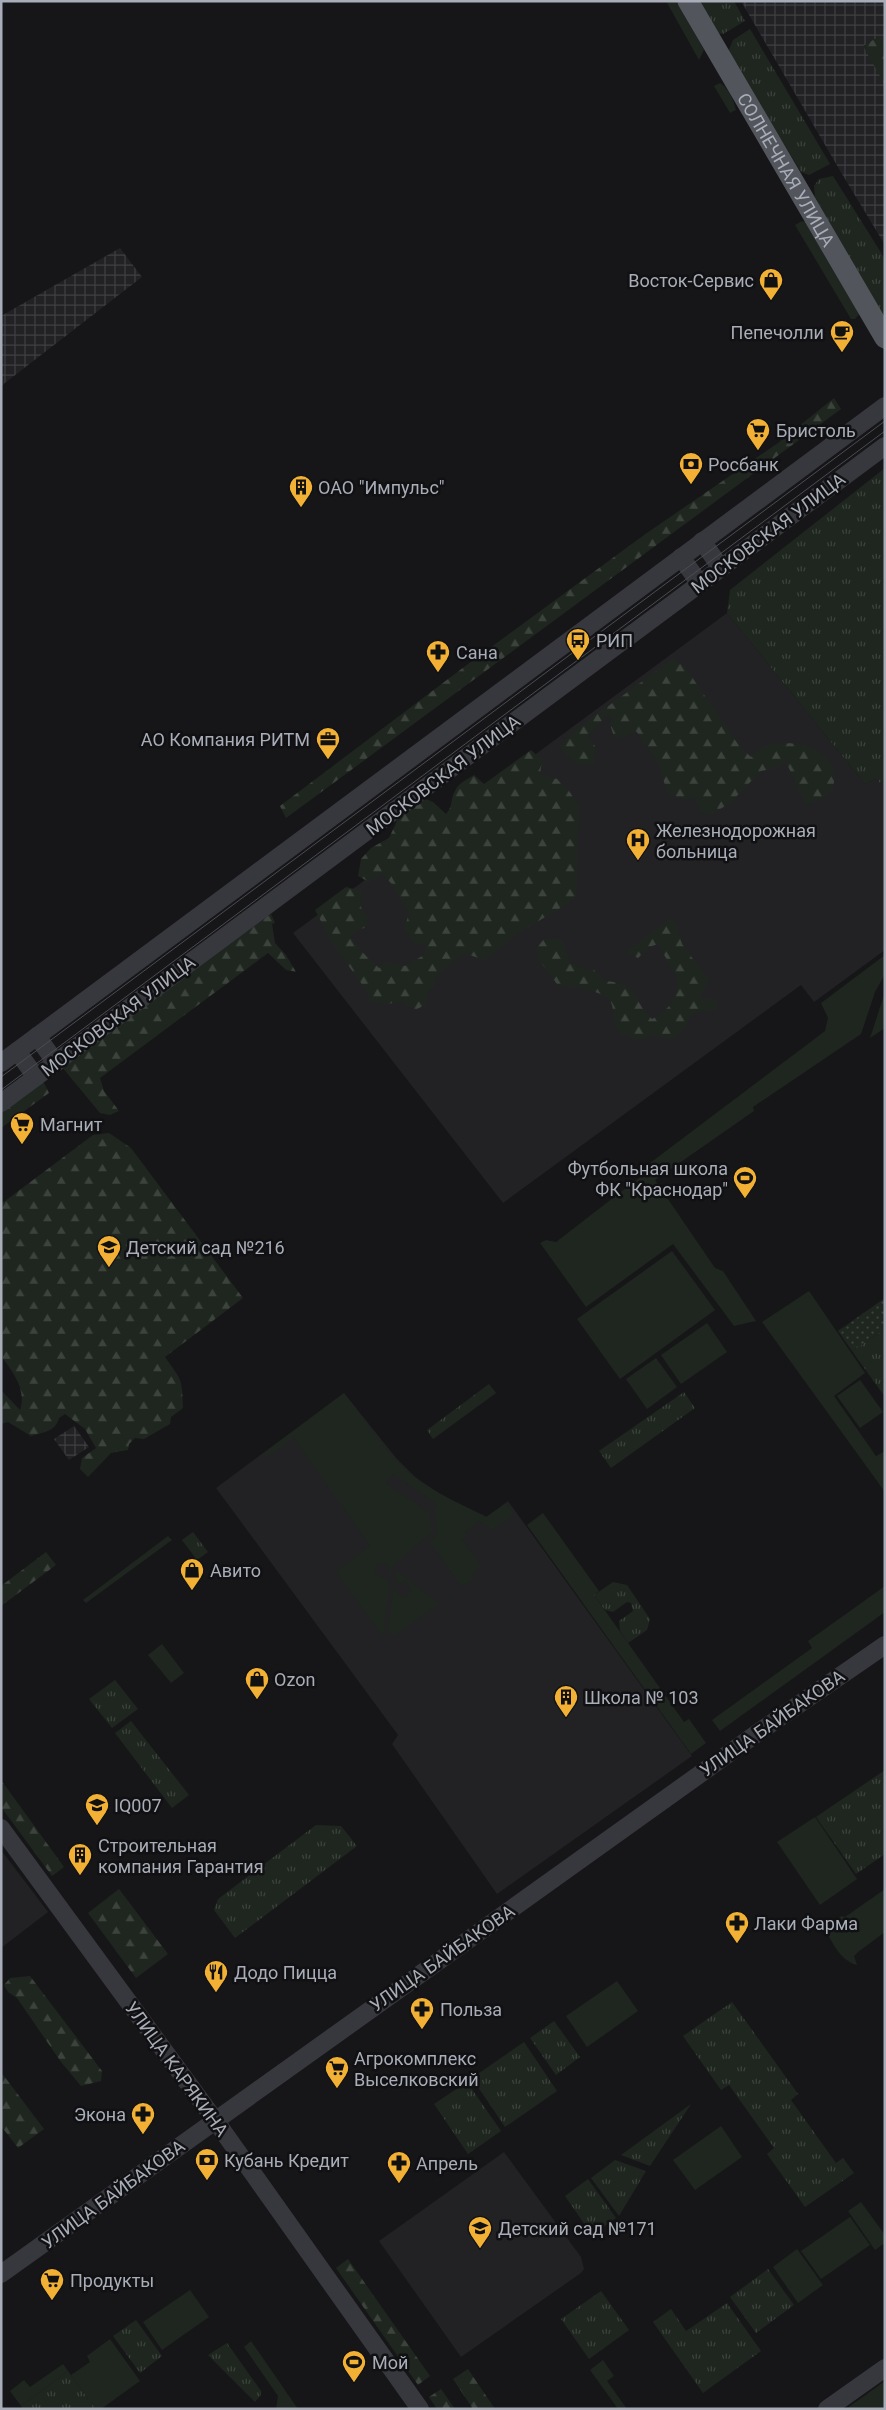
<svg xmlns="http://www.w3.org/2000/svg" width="886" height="2410" font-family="Roboto,sans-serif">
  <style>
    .built { fill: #222225 }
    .industrial { fill: url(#industrial-grid) }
    .grass { fill: #1e261f }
    .forest { fill: url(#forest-firs) }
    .park { fill: url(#park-tufts) }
    .garden { fill: url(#garden-dots) }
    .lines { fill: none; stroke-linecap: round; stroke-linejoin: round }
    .minor { stroke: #37383d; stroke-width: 18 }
    .major { stroke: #53555c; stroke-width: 21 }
    .tram { stroke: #4a4c52; stroke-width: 1 }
    .labels { text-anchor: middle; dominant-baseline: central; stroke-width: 5; stroke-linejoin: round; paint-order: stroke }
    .street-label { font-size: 18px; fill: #a8adb8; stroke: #111113 }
    .poi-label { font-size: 18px; fill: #a8adb8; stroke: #111113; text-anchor: start }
  </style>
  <defs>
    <pattern id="industrial-grid" width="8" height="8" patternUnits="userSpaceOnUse" patternTransform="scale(1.25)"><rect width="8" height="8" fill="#222225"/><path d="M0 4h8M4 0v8" fill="none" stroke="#3f3f43"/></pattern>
    <pattern id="forest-firs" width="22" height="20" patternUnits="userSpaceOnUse" patternTransform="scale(1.25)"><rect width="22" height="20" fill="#1e261f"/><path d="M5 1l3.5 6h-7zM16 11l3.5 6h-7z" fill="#3c433d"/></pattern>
    <pattern id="park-tufts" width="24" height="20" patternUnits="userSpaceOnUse" patternTransform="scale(1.25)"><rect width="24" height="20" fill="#1e261f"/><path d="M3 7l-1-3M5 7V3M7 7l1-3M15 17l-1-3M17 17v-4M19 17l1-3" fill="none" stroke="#3c433d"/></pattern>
    <pattern id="garden-dots" width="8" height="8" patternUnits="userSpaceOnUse" patternTransform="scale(1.25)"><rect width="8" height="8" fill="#1e261f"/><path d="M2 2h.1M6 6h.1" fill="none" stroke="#3c433d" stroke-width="1.8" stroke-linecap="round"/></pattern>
  </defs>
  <rect width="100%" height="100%" fill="#161618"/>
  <g class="built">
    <polygon points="727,613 865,784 876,778 885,789 885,950 814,1002 801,985 503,1203 293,933"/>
    <polygon points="344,1393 397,1459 415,1477 441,1495 487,1517 508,1501 692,1756 497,1894 392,1744 398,1735 216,1488"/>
    <polygon points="1,1850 48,1912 1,1948"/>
    <polygon points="504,2152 581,2257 584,2269 581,2273 461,2357 379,2241"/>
  </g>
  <g class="industrial">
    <polygon points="741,1 885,1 885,245 842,174"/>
    <polygon points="120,248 142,277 1,386 1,316"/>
    <polygon points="74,1426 89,1447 69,1460 54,1439"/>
  </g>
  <g class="grass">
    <polygon points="666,1 677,1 704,50 699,60"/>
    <path d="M720 83C728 87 734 101 736 110L730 113 714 86Z"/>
    <polygon points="802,221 806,222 860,313 855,319 851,319 795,225"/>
    <polygon points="885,955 885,974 875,992 861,1034 753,1107 754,1111 655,1180 715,1268 723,1271 756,1321 734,1326 673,1244 586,1307 540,1243 546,1240 556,1242 653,1167 650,1163 825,1031 828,1018 821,1003"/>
    <polygon points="885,992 885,1028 870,1038"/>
    <polygon points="672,1251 715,1310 620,1379 577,1319"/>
    <polygon points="809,1291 865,1373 834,1396 876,1456 885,1451 885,1492 762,1322"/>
    <polygon points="707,1323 727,1352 681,1384 661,1355"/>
    <polygon points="656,1358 677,1387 647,1409 626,1379"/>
    <polygon points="860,1380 883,1412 860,1428 837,1396"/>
    <path d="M344 1393C366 1420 389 1458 416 1478 438 1494 462 1505 486 1517L506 1503 514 1514 493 1530 480 1521 465 1532 467 1536 462 1539 481 1566 471 1575 474 1579 462 1587 429 1541 438 1533 434 1509 437 1504 392 1473 386 1483 429 1513 433 1531 392 1567 391 1576 388 1575 389 1568 386 1563H379L375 1566 376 1575 386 1579 390 1583 383 1637 336 1572 370 1546 294 1438 266 1458 264 1453Z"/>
    <polygon points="543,1513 599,1591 594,1595 684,1722 689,1719 706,1743 691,1754 527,1525"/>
    <polygon points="168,1536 172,1540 86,1603 83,1600"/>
    <polygon points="396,1571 440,1603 394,1636 388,1629 394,1585 398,1594 403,1597 408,1595 411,1589 406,1581 398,1584 395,1579"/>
    <polygon points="885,1586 885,1612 720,1731 712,1720 812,1648 808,1641"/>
    <polygon points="162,1644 184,1673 171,1683 148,1655"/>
    <polygon points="815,1817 857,1879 820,1905 777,1842"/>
    <path d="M885 1889V1932L858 1952 854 1956 857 1965C839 1960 832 1941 823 1926L842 1916 845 1917Z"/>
    <polygon points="617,1981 638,2011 587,2047 566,2016"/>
    <polygon points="721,2126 742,2157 695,2190 673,2160"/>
    <polygon points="861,2202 885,2235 885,2243 875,2250 848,2211"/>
    <polygon points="850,2217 870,2245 821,2279 801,2251"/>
    <polygon points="797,2249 823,2285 798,2303 773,2267"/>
    <polygon points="190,2290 209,2317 162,2350 143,2322"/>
    <polygon points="110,2339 140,2381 101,2409 91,2409 93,2406 71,2375 90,2362 87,2356"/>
    <polygon points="251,2341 298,2409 276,2409 278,2396 244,2347"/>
    <polygon points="603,2360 614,2376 607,2381 627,2409 618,2409 590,2370"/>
    <polygon points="63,2364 68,2371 21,2406 10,2391 24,2380 30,2387"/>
    <polygon points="885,2381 885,2409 846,2409"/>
  </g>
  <g class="forest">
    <polygon points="880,36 885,44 885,85 863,46"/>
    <polygon points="834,398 841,409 286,818 280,806 464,667 644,535 778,443"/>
    <path d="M673 659 685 667 740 747 751 757C756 753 762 747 767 746 791 739 826 745 834 772 835 777 834 783 833 788L818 801 806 804 786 762 777 768 761 771 730 803 712 814 700 812 695 798 684 799 670 795C663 785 663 773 657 761 651 751 643 741 636 731L622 738 614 737 610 724 612 717H605L588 736 595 746 594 763C578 767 569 759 560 746L581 726Z"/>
    <path d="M531 750 542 760 540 775 557 779 569 791 579 806 576 896 564 906 518 933 485 960 463 953 436 975 433 988 428 991 425 1005 415 1010 402 1001 388 1004 370 1001 366 990 333 944 315 910 346 887 362 891C358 904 360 908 368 917L366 927 349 935 361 951 379 968 386 962 405 966 424 955 427 945 413 942 405 928 409 912 391 883 382 874 369 882 358 876 361 859 371 848 389 838 399 817 421 797 433 802 446 814C453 807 450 799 455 791 458 783 468 779 474 775L484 784Z"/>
    <polygon points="271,914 275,923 272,924 275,943 286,955 296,972 286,970 268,953 100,1078 104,1091 119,1111 110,1115 100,1113 62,1067 254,924"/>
    <path d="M670 919 676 923 682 944 709 981 699 997 716 1001 717 1009 696 1012 690 1017 685 1028 673 1039 652 1035 640 1040 620 1033C613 1021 615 1013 611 1002 606 990 570 988 557 984L540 961 536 949 544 939H561L570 963 583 969 594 970 604 981C640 983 630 998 652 1019 665 1013 679 999 678 983 678 978 662 951 658 944L649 947 638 958 626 952Z"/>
    <polygon points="43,1081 49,1093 1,1128 1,1109"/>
    <path d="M109 1133 131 1148 243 1298 165 1357C182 1381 182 1378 183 1408L171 1417 170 1424 144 1439 135 1438 129 1444 128 1450 111 1453 88 1477 80 1469 82 1458 96 1448 85 1429 65 1414 59 1418C55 1432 44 1432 31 1436L8 1422 1 1424V1390L20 1410C27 1390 13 1372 1 1356V1204L93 1135Z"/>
    <polygon points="46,1552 56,1565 1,1606 1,1586"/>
    <polygon points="1,1780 64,1867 52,1876 1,1807"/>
    <polygon points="119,1889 168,1954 136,1978 88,1913"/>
    <polygon points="30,1976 102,2071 101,2081 81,2086 61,2062 17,1998 8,1992 4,1985 10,1978"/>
    <polygon points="1,2072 44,2129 18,2148 1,2126"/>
    <polygon points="348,2259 430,2376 418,2385 336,2268"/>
    <polygon points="468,2369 495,2409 473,2409 453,2379"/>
    <polygon points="441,2389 455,2409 437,2409 429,2397"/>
  </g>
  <g class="park">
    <polygon points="697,1 734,1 745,21 723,34 715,33"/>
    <polygon points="750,29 830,164 809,175 801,172 728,52 733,40"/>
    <polygon points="833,176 885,259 885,319 815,197 814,186 819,179"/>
    <polygon points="885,468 885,789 876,778 865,784 727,613 730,590"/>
    <polygon points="885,1329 885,1397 852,1351"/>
    <polygon points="489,1384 496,1393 433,1439 427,1430"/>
    <polygon points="684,1392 695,1408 611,1468 599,1451"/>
    <polygon points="193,1532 208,1552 197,1560 182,1540"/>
    <polygon points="613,1582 627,1585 650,1619 647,1630 628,1643 620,1631 619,1621 633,1611 631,1603 627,1602 613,1612 605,1610 594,1595"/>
    <polygon points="115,1680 138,1709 112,1728 89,1699"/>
    <polygon points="131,1721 189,1795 172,1808 115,1733"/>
    <polygon points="885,1770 885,1854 856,1874 816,1817"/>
    <polygon points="316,1825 341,1826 357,1846 235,1938 214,1910 218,1899"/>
    <polygon points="732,2002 798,2094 791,2100 836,2163 843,2158 854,2173 805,2207 767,2154 774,2148 729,2085 721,2090 683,2036"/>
    <polygon points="554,2021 580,2057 556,2075 530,2038"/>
    <polygon points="524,2042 557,2091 505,2127 472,2078"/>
    <polygon points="467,2082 501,2131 468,2154 434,2104"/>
    <polygon points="691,2104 650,2166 621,2155"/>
    <polygon points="615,2160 646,2171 619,2216 591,2178"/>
    <polygon points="588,2179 616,2218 592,2235 565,2196"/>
    <polygon points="768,2269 794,2305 756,2333 730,2297"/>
    <polygon points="601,2291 629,2330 589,2359 561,2319"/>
    <polygon points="727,2303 761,2351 703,2393 653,2322 671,2309 686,2331"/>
    <polygon points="136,2320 162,2356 140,2373 113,2336"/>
    <polygon points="227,2343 261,2391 261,2395 255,2402 208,2355"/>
    <polygon points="68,2371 94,2407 91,2409 23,2409 21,2406"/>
  </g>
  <polygon class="garden" points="885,1298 885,1329 852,1351 838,1331"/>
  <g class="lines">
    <g class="minor">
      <polyline points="702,541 721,568"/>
      <polyline points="681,557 700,584"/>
      <polyline points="37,1036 56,1063"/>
      <polyline points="17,1051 36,1077"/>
      <polyline points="1,1063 885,406"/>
      <polyline points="1,1103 885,446"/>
      <polyline points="1,1828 215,2120 420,2409"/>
      <polyline points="1,2274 756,1734 885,1645"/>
      <polyline points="827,2409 885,2368"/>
    </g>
    <path class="major" id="s1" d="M688 1 885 338"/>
    <g class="tram">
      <polyline points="1,1077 885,421"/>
      <polyline points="1,1090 885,431"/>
    </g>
  </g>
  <defs>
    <g id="shop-pin" transform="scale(1.25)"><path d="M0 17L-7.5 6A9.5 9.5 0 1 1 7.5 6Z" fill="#f2b134" stroke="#111113"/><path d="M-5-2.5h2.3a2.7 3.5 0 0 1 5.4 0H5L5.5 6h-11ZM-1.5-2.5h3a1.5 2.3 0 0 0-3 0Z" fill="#111"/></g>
    <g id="cafe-pin" transform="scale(1.25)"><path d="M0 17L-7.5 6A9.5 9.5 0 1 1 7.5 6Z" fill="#f2b134" stroke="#111113"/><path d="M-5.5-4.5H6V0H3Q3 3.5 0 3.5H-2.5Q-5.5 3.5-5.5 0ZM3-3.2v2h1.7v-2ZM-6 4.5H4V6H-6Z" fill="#111"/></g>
    <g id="supermarket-pin" transform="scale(1.25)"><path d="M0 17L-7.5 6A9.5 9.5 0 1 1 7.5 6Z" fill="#f2b134" stroke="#111113"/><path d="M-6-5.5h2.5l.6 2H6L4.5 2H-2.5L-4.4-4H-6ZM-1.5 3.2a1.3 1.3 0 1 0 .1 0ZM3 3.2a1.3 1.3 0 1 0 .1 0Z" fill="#111"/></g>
    <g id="bank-pin" transform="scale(1.25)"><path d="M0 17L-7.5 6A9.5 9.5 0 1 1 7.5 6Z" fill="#f2b134" stroke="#111113"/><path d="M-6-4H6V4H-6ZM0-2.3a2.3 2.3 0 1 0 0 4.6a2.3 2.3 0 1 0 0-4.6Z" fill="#111"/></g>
    <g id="building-pin" transform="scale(1.25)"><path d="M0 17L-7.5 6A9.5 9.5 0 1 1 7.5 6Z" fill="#f2b134" stroke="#111113"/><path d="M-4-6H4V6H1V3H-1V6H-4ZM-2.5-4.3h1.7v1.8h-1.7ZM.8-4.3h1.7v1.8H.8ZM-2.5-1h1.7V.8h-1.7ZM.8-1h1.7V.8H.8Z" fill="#111"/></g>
    <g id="bus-pin" transform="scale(1.25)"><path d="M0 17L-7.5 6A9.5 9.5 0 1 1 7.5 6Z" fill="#f2b134" stroke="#111113"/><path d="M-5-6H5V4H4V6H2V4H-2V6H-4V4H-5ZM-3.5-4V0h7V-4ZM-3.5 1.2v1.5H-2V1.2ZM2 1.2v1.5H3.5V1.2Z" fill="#111"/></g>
    <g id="pharmacy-pin" transform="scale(1.25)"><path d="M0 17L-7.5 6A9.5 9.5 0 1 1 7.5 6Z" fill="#f2b134" stroke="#111113"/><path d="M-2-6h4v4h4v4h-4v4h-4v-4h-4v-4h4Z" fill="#111"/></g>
    <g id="office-pin" transform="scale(1.25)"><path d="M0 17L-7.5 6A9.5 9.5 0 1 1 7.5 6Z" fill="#f2b134" stroke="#111113"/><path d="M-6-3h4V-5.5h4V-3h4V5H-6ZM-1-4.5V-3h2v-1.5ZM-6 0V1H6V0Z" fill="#111"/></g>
    <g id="hospital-pin" transform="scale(1.25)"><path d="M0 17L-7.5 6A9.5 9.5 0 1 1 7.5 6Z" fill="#f2b134" stroke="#111113"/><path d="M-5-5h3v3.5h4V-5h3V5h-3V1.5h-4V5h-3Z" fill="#111"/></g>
    <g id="stadium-pin" transform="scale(1.25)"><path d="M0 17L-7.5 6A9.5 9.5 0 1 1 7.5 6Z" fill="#f2b134" stroke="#111113"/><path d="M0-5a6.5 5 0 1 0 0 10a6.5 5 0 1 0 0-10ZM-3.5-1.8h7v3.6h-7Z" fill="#111"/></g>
    <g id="school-pin" transform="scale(1.25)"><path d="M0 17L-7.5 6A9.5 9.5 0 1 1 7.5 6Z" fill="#f2b134" stroke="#111113"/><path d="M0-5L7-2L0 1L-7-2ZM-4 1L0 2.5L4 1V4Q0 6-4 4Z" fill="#111"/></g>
    <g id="restaurant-pin" transform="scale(1.25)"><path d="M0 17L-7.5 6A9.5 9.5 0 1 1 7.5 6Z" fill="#f2b134" stroke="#111113"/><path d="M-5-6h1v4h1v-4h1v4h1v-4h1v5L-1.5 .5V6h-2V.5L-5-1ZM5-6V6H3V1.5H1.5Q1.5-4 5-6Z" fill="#111"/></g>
  </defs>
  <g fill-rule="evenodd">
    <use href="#shop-pin" x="771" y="280"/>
    <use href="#cafe-pin" x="842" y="332"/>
    <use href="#supermarket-pin" x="758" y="430"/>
    <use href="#bank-pin" x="691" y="464"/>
    <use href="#building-pin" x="301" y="487"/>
    <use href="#bus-pin" x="578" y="640"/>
    <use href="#pharmacy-pin" x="438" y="652"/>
    <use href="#office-pin" x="328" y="739"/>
    <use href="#hospital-pin" x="638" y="840"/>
    <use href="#supermarket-pin" x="22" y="1124"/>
    <use href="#stadium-pin" x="745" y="1178"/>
    <use href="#school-pin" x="109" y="1247"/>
    <use href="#shop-pin" x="192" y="1570"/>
    <use href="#shop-pin" x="257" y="1679"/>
    <use href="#building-pin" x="566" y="1697"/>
    <use href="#school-pin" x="97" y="1805"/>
    <use href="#building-pin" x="80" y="1855"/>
    <use href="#pharmacy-pin" x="737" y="1923"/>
    <use href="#restaurant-pin" x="216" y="1972"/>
    <use href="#pharmacy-pin" x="422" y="2009"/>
    <use href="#supermarket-pin" x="337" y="2068"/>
    <use href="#pharmacy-pin" x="143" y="2114"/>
    <use href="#bank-pin" x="207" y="2160"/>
    <use href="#pharmacy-pin" x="399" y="2163"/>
    <use href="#school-pin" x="480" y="2228"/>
    <use href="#supermarket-pin" x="52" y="2280"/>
    <use href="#stadium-pin" x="354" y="2362"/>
  </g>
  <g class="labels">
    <g class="street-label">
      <text stroke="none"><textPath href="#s1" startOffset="195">СОЛНЕЧНАЯ УЛИЦА</textPath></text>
      <text transform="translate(768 533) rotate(-37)">МОСКОВСКАЯ УЛИЦА</text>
      <text transform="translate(443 775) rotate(-37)">МОСКОВСКАЯ УЛИЦА</text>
      <text transform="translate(118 1016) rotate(-37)">МОСКОВСКАЯ УЛИЦА</text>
      <text transform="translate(772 1723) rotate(-35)">УЛИЦА БАЙБАКОВА</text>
      <text transform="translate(442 1958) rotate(-35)">УЛИЦА БАЙБАКОВА</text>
      <text transform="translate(177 2069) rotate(54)">УЛИЦА КАРЯКИНА</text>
      <text transform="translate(113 2194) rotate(-36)">УЛИЦА БАЙБАКОВА</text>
    </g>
    <g class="poi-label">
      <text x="754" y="280" text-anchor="end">Восток-Сервис</text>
      <text x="824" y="332" text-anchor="end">Пепечолли</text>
      <text x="776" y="430">Бристоль</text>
      <text x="708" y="464">Росбанк</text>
      <text x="318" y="487">ОАО "Импульс"</text>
      <text x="596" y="640">РИП</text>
      <text x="456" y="652">Сана</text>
      <text x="310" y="739" text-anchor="end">АО Компания РИТМ</text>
      <text x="656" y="830">Железнодорожная<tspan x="656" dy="21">больница</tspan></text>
      <text x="40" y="1124">Магнит</text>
      <text x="728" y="1168" text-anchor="end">Футбольная школа<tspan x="728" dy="21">ФК "Краснодар"</tspan></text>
      <text x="126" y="1247">Детский сад №216</text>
      <text x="210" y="1570">Авито</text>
      <text x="274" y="1679">Ozon</text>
      <text x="584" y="1697">Школа № 103</text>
      <text x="114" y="1805">IQ007</text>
      <text x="98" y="1845">Строительная<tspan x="98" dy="21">компания Гарантия</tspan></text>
      <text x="754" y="1923">Лаки Фарма</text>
      <text x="234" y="1972">Додо Пицца</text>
      <text x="440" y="2009">Польза</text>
      <text x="354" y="2058">Агрокомплекс<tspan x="354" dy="21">Выселковский</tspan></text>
      <text x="126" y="2114" text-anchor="end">Экона</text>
      <text x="224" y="2160">Кубань Кредит</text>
      <text x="416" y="2163">Апрель</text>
      <text x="498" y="2228">Детский сад №171</text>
      <text x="70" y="2280">Продукты</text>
      <text x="372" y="2362">Мой</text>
    </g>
  </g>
  <rect width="886" height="2410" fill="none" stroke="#a8adb8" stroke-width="5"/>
</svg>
